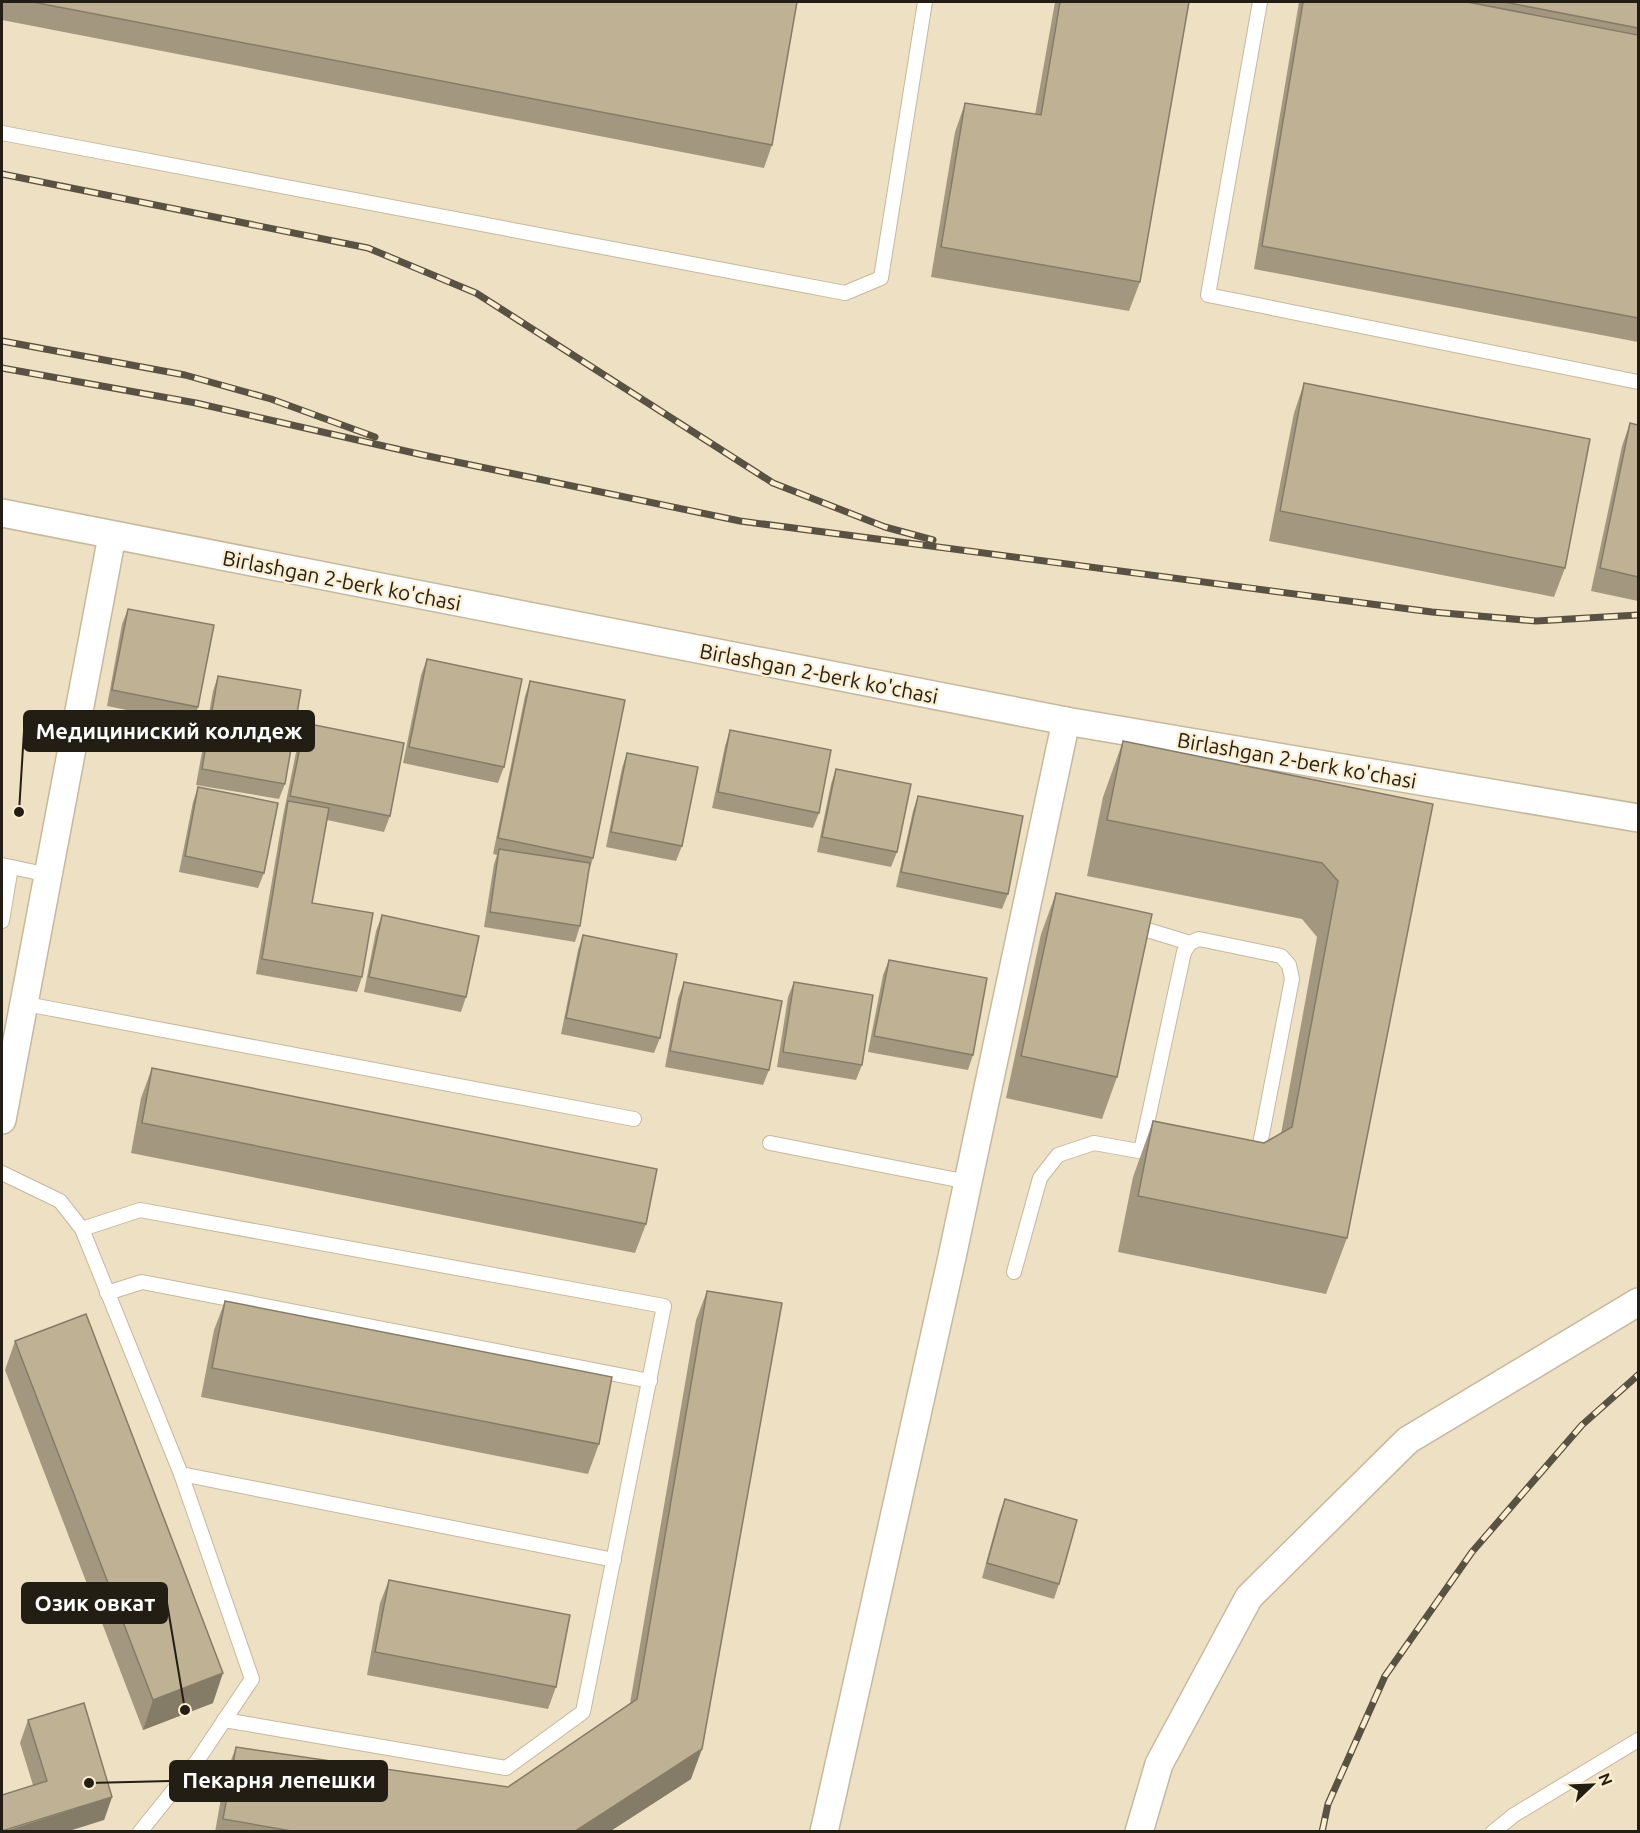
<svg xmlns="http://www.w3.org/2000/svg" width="1640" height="1833" font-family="Ubuntu,sans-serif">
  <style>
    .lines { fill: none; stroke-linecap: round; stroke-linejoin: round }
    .lane-casing { stroke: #c6b89c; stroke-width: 16 }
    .street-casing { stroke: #c6b89c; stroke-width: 30 }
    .lane { stroke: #fff; stroke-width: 14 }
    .street { stroke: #fff; stroke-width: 27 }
    .rail-casing { stroke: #595141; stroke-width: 7 }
    .rail { stroke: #fbedcf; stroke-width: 4.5; stroke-dasharray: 14; stroke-linecap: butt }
    .wall { fill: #a3987f }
    .shaded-wall { fill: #857c68 }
    .building { fill: #beb194; stroke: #857c68; stroke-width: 1.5 }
    .labels { text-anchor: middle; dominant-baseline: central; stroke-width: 4.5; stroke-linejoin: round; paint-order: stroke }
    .street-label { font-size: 21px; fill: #231e13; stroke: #fbedcf }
    .leader { fill: none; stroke: #231e13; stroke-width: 2 }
    .callout-dot { fill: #231e13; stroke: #fbedcf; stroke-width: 2 }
    .callout { fill: #231e13; stroke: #231e13; stroke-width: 2 }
    .callout-label { font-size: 22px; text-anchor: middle; font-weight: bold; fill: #fff }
  </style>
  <rect width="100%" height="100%" fill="#eee0c2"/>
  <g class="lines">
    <g class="lane-casing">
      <g id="lane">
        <polyline points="1260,2 1208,295 1638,382"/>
        <polyline points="2,133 845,293 881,278 925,2"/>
        <polyline points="2,865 49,875"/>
        <polyline points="2,921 11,867"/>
        <polyline points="1131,925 1190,943"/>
        <polyline points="26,1004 634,1119"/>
        <polyline points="770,1143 968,1182"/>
        <polyline points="1141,1151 1184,952 1190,943 1199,939 1281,956 1289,965 1292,979 1257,1160"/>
        <polyline points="2,1173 60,1201 82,1229 181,1474 252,1679 197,1761 140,1832"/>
        <polyline points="82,1229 140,1210 664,1306 583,1712 506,1768 224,1720"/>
        <polyline points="1014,1272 1040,1178 1058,1155 1094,1143 1161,1155"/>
        <polyline points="107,1293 142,1282 650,1381"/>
        <polyline points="181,1474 614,1560"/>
        <polyline points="1493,1832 1514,1815 1638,1740"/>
      </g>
    </g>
    <g class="street-casing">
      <g id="street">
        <polyline points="2,513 1066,721 1638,818"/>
        <polyline points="2,1120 112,536"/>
        <polyline points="824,1832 952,1257 1066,721"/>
        <polyline points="1139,1832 1159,1764 1249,1597 1408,1440 1638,1302"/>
      </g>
    </g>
    <use href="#lane" class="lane"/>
    <use href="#street" class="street"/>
    <g class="rail-casing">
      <g id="rail">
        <polyline points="2,174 368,248 476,293 773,483 885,527 933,540"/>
        <polyline points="2,341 185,375 271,399 375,437"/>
        <polyline points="2,368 196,403 423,455 740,521 1432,612 1536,621 1638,615"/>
        <polyline points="1322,1832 1328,1804 1385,1676 1472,1552 1582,1425 1638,1375"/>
      </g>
    </g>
    <use href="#rail" class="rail"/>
  </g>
  <g class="wall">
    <polygon points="2,2 797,2 772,145 764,168 2,20"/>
    <polygon points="1055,2 1189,2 1140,282 1129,311 931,277 955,132 965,103 1035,115"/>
    <polygon points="1299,2 1638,2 1638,342 1254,269"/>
    <polygon points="1304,383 1565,568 1554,597 1269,541 1294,413"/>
    <polygon points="1630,423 1638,425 1638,601 1591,591 1622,446"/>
    <polygon points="128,609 198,707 192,723 107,706 122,624"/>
    <polygon points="427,659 504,767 498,783 403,763 421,675"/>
    <polygon points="218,676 285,784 279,799 196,785 213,691"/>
    <polygon points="530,681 593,858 589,871 580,926 575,942 484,927 494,864 497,855 493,854 525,696"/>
    <polygon points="305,723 390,816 384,832 327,820 312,903 362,977 357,992 256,974 283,816 299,738"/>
    <polygon points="730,730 819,813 813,828 712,808 725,746"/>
    <polygon points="1123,741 1433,804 1347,1238 1326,1294 1118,1252 1133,1177 1153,1121 1264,1143 1281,1134 1317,937 1302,919 1087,876 1103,797"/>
    <polygon points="627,753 682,846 676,861 606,847 622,768"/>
    <polygon points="836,769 897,852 891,867 817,852 831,784"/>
    <polygon points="198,787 264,873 258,888 179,872 193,802"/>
    <polygon points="918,796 1008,894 1002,909 896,887 913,811"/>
    <polygon points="1056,893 1117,1077 1102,1119 1006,1098 1041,934"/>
    <polygon points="382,915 466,997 461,1012 364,992 376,931"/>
    <polygon points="583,935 660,1038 654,1053 561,1034 578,950"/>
    <polygon points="889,960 973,1055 968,1070 868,1052 883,975"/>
    <polygon points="684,982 769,1070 763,1085 665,1067 678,998"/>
    <polygon points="794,982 862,1065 856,1080 777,1067 788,997"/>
    <polygon points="152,1068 646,1224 635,1253 131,1153 141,1098"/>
    <polygon points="707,1291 691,1779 609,1832 215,1832 225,1776 236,1747 508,1787 630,1703 696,1320"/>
    <polygon points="225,1301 599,1444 588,1474 201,1397 214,1330"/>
    <polygon points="15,1341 213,1703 143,1730 5,1370"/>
    <polygon points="1005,1499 1059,1584 1054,1599 982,1578 999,1515"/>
    <polygon points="389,1580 556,1687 548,1709 367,1675 380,1603"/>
    <polygon points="28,1720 112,1797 104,1820 33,1785 20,1743"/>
  </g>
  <g class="shaded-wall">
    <polygon points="223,1673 213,1703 143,1730 153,1700"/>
    <polygon points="702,1749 691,1779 609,1832 574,1832"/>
    <polygon points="112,1797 104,1820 66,1832 2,1832"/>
  </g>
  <g class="building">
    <polygon points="33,2 797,2 772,145"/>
    <polygon points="1060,2 1189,2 1140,282 941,247 965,103 1041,115"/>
    <polygon points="1303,2 1467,2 1638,35 1638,318 1262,246"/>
    <polygon points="1504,2 1638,2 1638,28"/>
    <polygon points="1304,383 1590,439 1565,568 1280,511"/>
    <polygon points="1630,423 1638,425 1638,577 1600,568"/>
    <polygon points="128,609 214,625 198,707 112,690"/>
    <polygon points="427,659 522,679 504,767 409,747"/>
    <polygon points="218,676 301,690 285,784 202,769"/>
    <polygon points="530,681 625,700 593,858 498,838"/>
    <polygon points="305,723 404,743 390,816 290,796"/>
    <polygon points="730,730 831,750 819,813 718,792"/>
    <polygon points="1123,741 1433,804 1347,1238 1138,1196 1153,1121 1264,1143 1292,1127 1338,881 1322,863 1107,820"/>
    <polygon points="627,753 698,767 682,846 611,832"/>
    <polygon points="836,769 911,784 897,852 822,837"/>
    <polygon points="198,787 278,803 264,873 185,856"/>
    <polygon points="918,796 1023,816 1008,894 901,872"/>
    <polygon points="288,801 329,808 312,903 373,913 362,977 262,959"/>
    <polygon points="499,849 590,863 580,926 490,912"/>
    <polygon points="1056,893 1152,914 1117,1077 1021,1056"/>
    <polygon points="382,915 479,936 466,997 369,977"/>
    <polygon points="583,935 677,954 660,1038 566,1018"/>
    <polygon points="889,960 987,978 973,1055 874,1036"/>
    <polygon points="684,982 782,1001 769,1070 670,1051"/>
    <polygon points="794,982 873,995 862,1065 783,1052"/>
    <polygon points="152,1068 657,1169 646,1224 142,1123"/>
    <polygon points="707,1291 782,1303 702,1749 574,1832 297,1832 223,1819 236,1747 508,1787 637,1699"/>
    <polygon points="225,1301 612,1377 599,1444 212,1368"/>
    <polygon points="86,1314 223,1673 153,1700 15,1341"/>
    <polygon points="1005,1499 1077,1520 1059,1584 987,1563"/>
    <polygon points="389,1580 570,1615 556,1687 375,1652"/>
    <polygon points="84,1703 112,1797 2,1831 2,1795 47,1781 28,1720"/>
  </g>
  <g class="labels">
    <g class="street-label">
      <text transform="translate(342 580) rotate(11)">Birlashgan 2-berk ko'chasi</text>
      <text transform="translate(819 673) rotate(11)">Birlashgan 2-berk ko'chasi</text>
      <text transform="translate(1297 760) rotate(10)">Birlashgan 2-berk ko'chasi</text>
    </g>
  </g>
  <path class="leader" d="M19 812L24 731M185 1710L167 1603M89 1783L170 1781"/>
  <g class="callout-dot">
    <circle cx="19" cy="812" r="6"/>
    <circle cx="185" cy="1710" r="6"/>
    <circle cx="89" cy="1783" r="6"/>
  </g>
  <g class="callout">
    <rect x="24" y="711" width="290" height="40" rx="6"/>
    <rect x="22" y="1583" width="145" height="40" rx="6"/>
    <rect x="170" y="1761" width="217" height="40" rx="6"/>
  </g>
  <g class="callout-label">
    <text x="169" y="739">Медициниский коллдеж</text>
    <text x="95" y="1611">Озик овкат</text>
    <text x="279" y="1788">Пекарня лепешки</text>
  </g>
  <rect width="1640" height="1833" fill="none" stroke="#231e13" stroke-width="6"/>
  <g transform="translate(1592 1785) rotate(67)" stroke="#fbedcf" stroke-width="4.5" paint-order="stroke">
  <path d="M0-4.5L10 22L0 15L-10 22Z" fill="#231e13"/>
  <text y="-9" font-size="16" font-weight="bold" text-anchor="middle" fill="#231e13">N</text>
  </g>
</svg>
